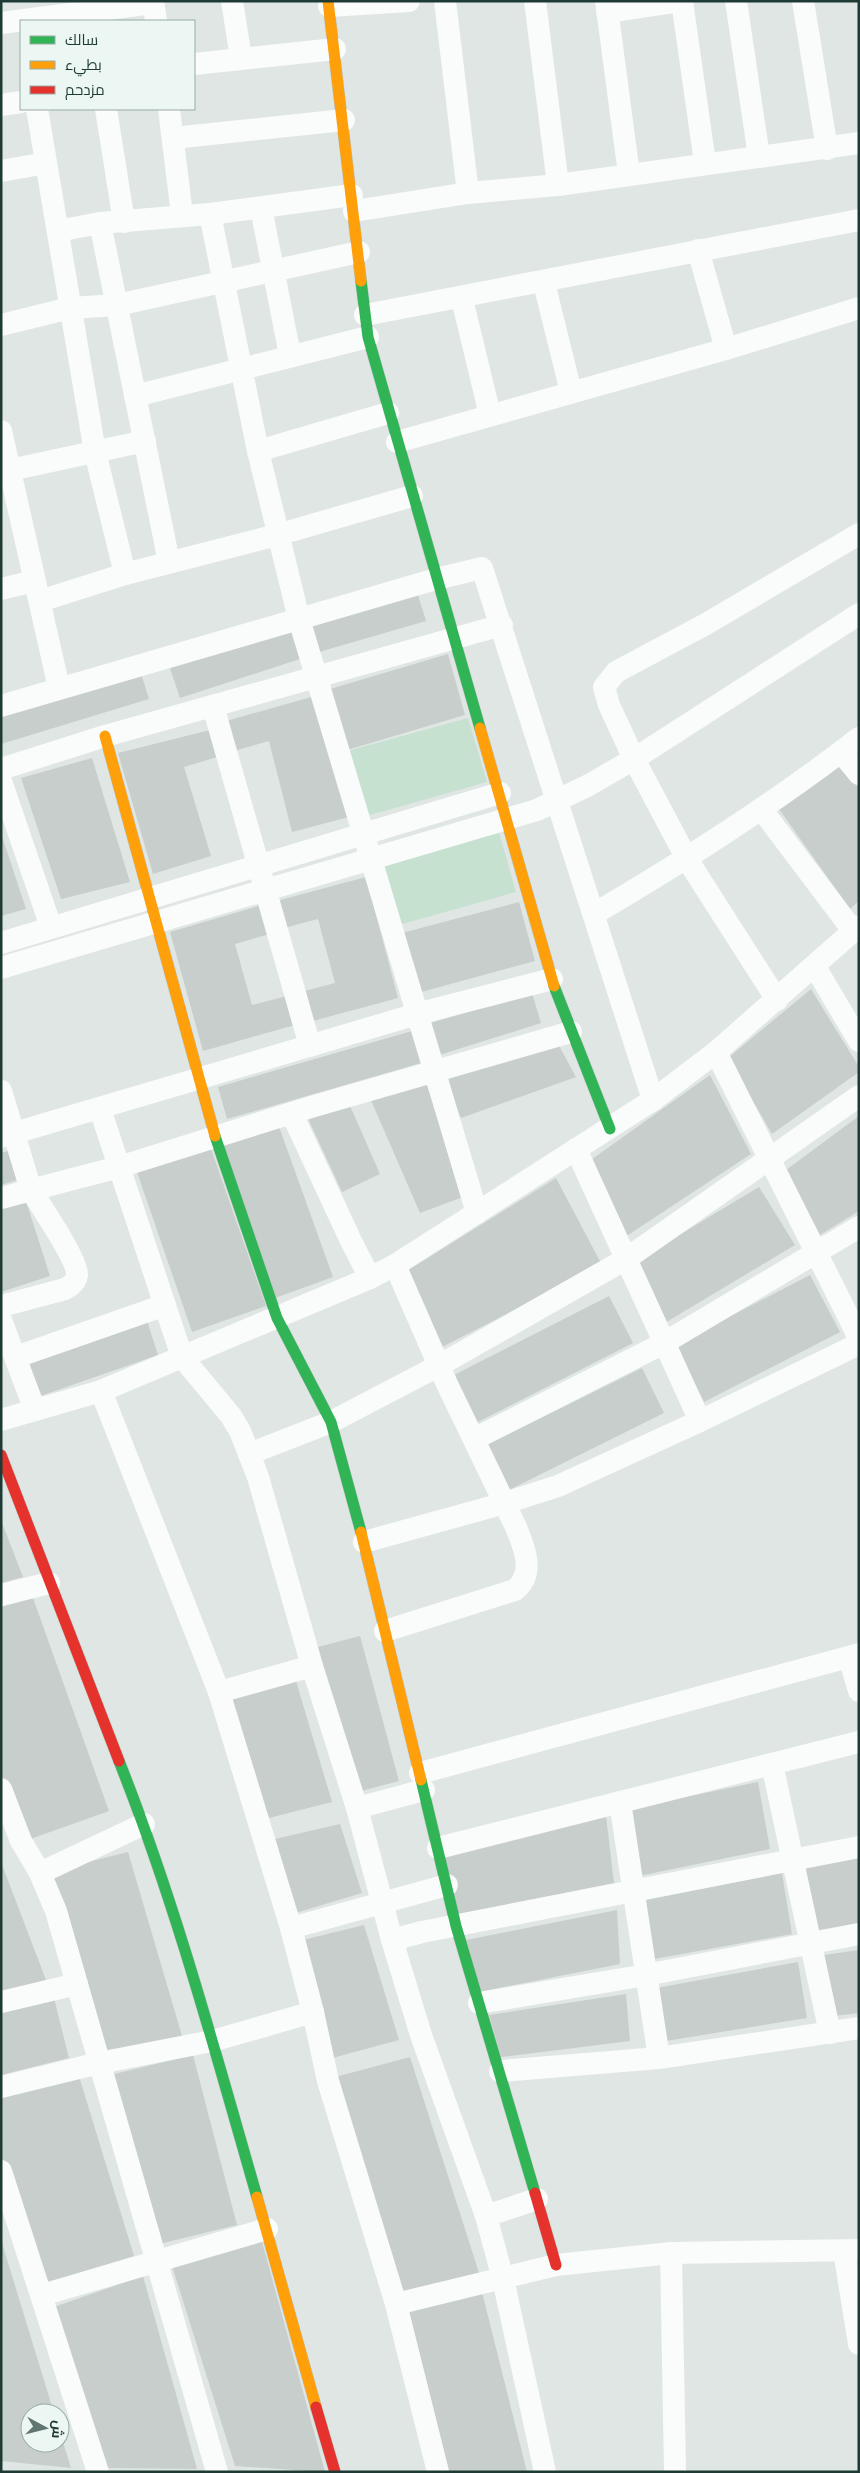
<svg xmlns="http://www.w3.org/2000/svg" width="860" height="2473" font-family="'PT Sans Narrow',Cairo,sans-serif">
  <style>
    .green { fill: #c7e1d1 }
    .building { fill: #c7cecb }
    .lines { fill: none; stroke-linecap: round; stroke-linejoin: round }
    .fast-casing { stroke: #b9c3c0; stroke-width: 12 }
    .slow-casing { stroke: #b9c3c0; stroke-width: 12 }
    .jam-casing { stroke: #b9c3c0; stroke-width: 12 }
    .street { stroke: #fafbfb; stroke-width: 22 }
    .fast { stroke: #30b455; stroke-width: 11 }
    .slow { stroke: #ff9f0a; stroke-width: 11 }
    .jam { stroke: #e5322d; stroke-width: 11 }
  </style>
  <rect width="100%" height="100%" fill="#e0e6e4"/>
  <g class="green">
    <polygon points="468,718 487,782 363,817 344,752"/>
    <polygon points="497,825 516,892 399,925 380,860"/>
  </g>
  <g class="building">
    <polygon points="416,589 426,621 312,654 303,623"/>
    <polygon points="293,628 303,658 180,698 170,668"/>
    <polygon points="448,654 465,715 347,750 330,689"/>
    <polygon points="140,670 149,699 1,744 1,713"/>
    <polygon points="315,696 349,817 292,832 269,741 234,751 226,721"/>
    <polygon points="210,730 217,757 184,767 211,856 153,874 118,753"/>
    <polygon points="92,758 130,882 61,899 21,778"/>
    <polygon points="839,760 859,789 859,901 850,909 779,809"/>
    <polygon points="1,833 26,909 1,916"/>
    <polygon points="366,877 398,998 309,1022 301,992 335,983 318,919 280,929 273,902"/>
    <polygon points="519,902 535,961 414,994 398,934"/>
    <polygon points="262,905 270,934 235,944 252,1005 287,996 295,1025 203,1051 170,932"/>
    <polygon points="811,989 859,1067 859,1072 772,1134 728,1058"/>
    <polygon points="532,993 541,1023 433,1057 424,1025"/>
    <polygon points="412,1031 421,1063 227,1119 218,1087"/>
    <polygon points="557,1042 576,1077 461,1118 441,1078"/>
    <polygon points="710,1075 751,1154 625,1237 588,1162"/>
    <polygon points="425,1078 463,1197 420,1213 370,1098"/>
    <polygon points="347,1099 380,1174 342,1192 305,1112"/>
    <polygon points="859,1116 859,1211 815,1238 786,1170"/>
    <polygon points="278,1124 333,1277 275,1298 219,1145"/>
    <polygon points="209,1143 266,1306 192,1332 136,1169"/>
    <polygon points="8,1151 17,1180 1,1185 1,1153"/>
    <polygon points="556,1178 602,1265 440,1348 402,1274"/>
    <polygon points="759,1187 795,1245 663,1324 631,1264"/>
    <polygon points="25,1198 50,1276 1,1292 1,1206"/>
    <polygon points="810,1275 840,1332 704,1402 675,1345"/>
    <polygon points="609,1296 633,1343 470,1426 446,1379"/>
    <polygon points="147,1321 158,1355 32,1399 20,1365"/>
    <polygon points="642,1368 664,1413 503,1493 481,1448"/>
    <polygon points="1,1520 23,1577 1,1583"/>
    <polygon points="33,1598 109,1811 22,1842 1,1781 1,1607"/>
    <polygon points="360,1636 399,1781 354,1793 310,1649"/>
    <polygon points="296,1681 332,1802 269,1818 228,1701"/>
    <polygon points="758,1782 770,1849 639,1876 627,1809"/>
    <polygon points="606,1816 614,1883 457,1915 441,1853"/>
    <polygon points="340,1824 362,1893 292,1914 275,1839"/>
    <polygon points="128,1852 182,2036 101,2057 48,1872"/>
    <polygon points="859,1858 859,1923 814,1931 801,1868"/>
    <polygon points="1,1862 46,1980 1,1992"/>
    <polygon points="782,1873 792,1934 649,1960 641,1901"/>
    <polygon points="617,1910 620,1964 479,1992 466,1940"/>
    <polygon points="364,1925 399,2040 325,2060 299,1941"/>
    <polygon points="859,1950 859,2013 834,2016 818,1956"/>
    <polygon points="798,1962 807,2018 660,2042 651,1989"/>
    <polygon points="626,1994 630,2041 501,2057 489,2015"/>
    <polygon points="54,1998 69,2058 1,2075 1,2011"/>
    <polygon points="193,2055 237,2225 155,2245 106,2076"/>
    <polygon points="410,2057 480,2276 396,2297 328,2079"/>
    <polygon points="78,2073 134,2256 40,2285 1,2157 1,2097"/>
    <polygon points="261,2238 325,2472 235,2466 172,2266"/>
    <polygon points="2,2243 54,2413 30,2413 30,2443 60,2443 60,2432 71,2468 1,2461"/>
    <polygon points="143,2276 197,2469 104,2468 51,2308"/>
    <polygon points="482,2292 527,2472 441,2472 404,2310"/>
  </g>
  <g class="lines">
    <g class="fast-casing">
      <g id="fast">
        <polyline points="361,281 368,337 480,728"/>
        <polyline points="554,986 610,1129"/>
        <polyline points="215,1136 277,1318 331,1422 361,1532"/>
        <path d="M119 1761C175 1902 215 2051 257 2197"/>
        <polyline points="421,1780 456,1926 535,2193"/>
      </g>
    </g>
    <g class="slow-casing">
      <g id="slow">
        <polyline points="328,1 361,281"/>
        <polyline points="480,728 554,986"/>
        <polyline points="105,736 215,1136"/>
        <polyline points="361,1532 421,1780"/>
        <polyline points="257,2197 316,2407"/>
      </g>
    </g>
    <g class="jam-casing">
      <g id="jam">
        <polyline points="1,1455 119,1761"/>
        <polyline points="535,2193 556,2265"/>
        <polyline points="316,2407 335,2472"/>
      </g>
    </g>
    <g class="street">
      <polyline points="153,1 156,21"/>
      <polyline points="232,1 241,58"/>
      <polyline points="445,1 468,193"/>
      <polyline points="535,1 558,185"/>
      <polyline points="606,1 629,174"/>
      <polyline points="682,1 705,163"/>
      <polyline points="736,1 759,157"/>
      <polyline points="803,1 827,149"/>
      <polyline points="329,6 409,1"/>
      <polyline points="607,12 680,1"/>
      <polyline points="1,23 153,3"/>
      <polyline points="194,64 335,49"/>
      <polyline points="1,105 21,102"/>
      <polyline points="37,109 95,452 125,574"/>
      <polyline points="106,109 124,222"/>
      <polyline points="169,109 182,215"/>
      <polyline points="173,138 344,120"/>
      <polyline points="1,171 46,163"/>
      <polyline points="261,208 290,355"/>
      <polyline points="354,211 468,193 558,185 859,143"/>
      <polyline points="210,214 258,451 299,619 477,1213"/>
      <polyline points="100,223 169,562"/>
      <polyline points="58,231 100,223 210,214 352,195"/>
      <polyline points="698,250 726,349"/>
      <polyline points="544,283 571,392"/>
      <polyline points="462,299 490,415"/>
      <polyline points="365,315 859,220"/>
      <polyline points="1,325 70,308 117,305 359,252"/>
      <polyline points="135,396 368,337"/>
      <polyline points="1,431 59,688"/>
      <polyline points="397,442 726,349 859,308"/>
      <polyline points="258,451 388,413"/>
      <polyline points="10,470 145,441"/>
      <polyline points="1,589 34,581"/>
      <polyline points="40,601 125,574 277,535 412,496"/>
      <polyline points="1,706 436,579 482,568 653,1100"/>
      <polyline points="213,706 310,1046"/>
      <polyline points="841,752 859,774"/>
      <polyline points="1,769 105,736 502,625"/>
      <polyline points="1,781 51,927"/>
      <polyline points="762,810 854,932"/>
      <path d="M594 914C686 860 774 804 859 738"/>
      <polyline points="1,943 500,793"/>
      <polyline points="815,967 859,1041"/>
      <polyline points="1,968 537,810 589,785 634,759 859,614"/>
      <polyline points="777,1000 687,859 634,759 609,705 604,687 616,672 706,624 859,534"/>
      <polyline points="716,1052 859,1338"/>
      <polyline points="1,1091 31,1190 119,1167 311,1107 571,1032"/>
      <polyline points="100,1109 182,1357 231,1416 240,1431 258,1477 312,1666 357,1808 392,1940 421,2035 486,2216 503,2279 545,2472"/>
      <polyline points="292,1114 351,1241 370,1278"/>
      <polyline points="1,1137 417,1014 552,979"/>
      <polyline points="576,1149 700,1421"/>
      <path d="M1 1198 31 1190C40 1205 78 1260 77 1275 76 1282 71 1286 65 1289L1 1306"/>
      <polyline points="1,1320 35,1410"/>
      <polyline points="16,1357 165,1305"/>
      <polyline points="101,1391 219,1692 291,1928 313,2012 328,2081 396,2304 438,2472"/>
      <polyline points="1,1420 101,1391 370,1278 395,1265 653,1100 716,1052 859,926"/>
      <polyline points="474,1439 664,1343 859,1227"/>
      <polyline points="249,1454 331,1422 440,1365 626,1259 859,1096"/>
      <polyline points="364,1542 505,1503 558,1486 700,1421 859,1344"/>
      <polyline points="1,1595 49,1583"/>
      <path d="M385 1631 515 1590C536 1573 524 1546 515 1525L447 1384 395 1265"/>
      <polyline points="849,1657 859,1691"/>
      <polyline points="219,1692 312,1666"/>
      <polyline points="772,1764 830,2033"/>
      <polyline points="420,1773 859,1654"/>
      <polyline points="1,1789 21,1841 40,1873 56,1911 217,2472"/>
      <polyline points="620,1802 659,2058"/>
      <polyline points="357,1808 424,1790"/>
      <polyline points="438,1848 859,1742"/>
      <polyline points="40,1873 144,1824"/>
      <polyline points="291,1928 447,1885"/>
      <polyline points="392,1940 422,1932 859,1847"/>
      <polyline points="1,2002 77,1984"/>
      <polyline points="479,2003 646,1975 859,1934"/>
      <polyline points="500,2071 659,2058 859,2028"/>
      <polyline points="1,2087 99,2063 212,2041 313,2012"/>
      <polyline points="1,2171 98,2472"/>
      <polyline points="486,2216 537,2199"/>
      <polyline points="844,2251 859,2344"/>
      <polyline points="671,2253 675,2472"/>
      <polyline points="42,2295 267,2229"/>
      <polyline points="396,2304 556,2265 671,2253 859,2250"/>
    </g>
    <use href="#fast" class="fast"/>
    <use href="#slow" class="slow"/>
    <use href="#jam" class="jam"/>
  </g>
  <rect width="860" height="2473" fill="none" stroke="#1d3a34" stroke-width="5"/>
  <rect x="20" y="20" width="175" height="90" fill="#ecf6f2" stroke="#99aba6"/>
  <rect x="30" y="36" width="25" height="8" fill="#30b455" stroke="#99aba6"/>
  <text x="65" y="45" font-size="15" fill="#1d3a34">سالك</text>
  <rect x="30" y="61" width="25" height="8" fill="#ff9f0a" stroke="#99aba6"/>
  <text x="65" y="70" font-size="15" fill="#1d3a34">بطيء</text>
  <rect x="30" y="86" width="25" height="8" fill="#e5322d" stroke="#99aba6"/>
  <text x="65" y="95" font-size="15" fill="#1d3a34">مزدحم</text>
  <g transform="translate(45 2428) rotate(97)"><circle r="24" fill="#ecf6f2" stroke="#99aba6"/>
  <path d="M0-4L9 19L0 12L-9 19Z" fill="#617672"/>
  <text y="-8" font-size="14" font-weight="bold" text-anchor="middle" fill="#1d3a34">ش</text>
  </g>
</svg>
